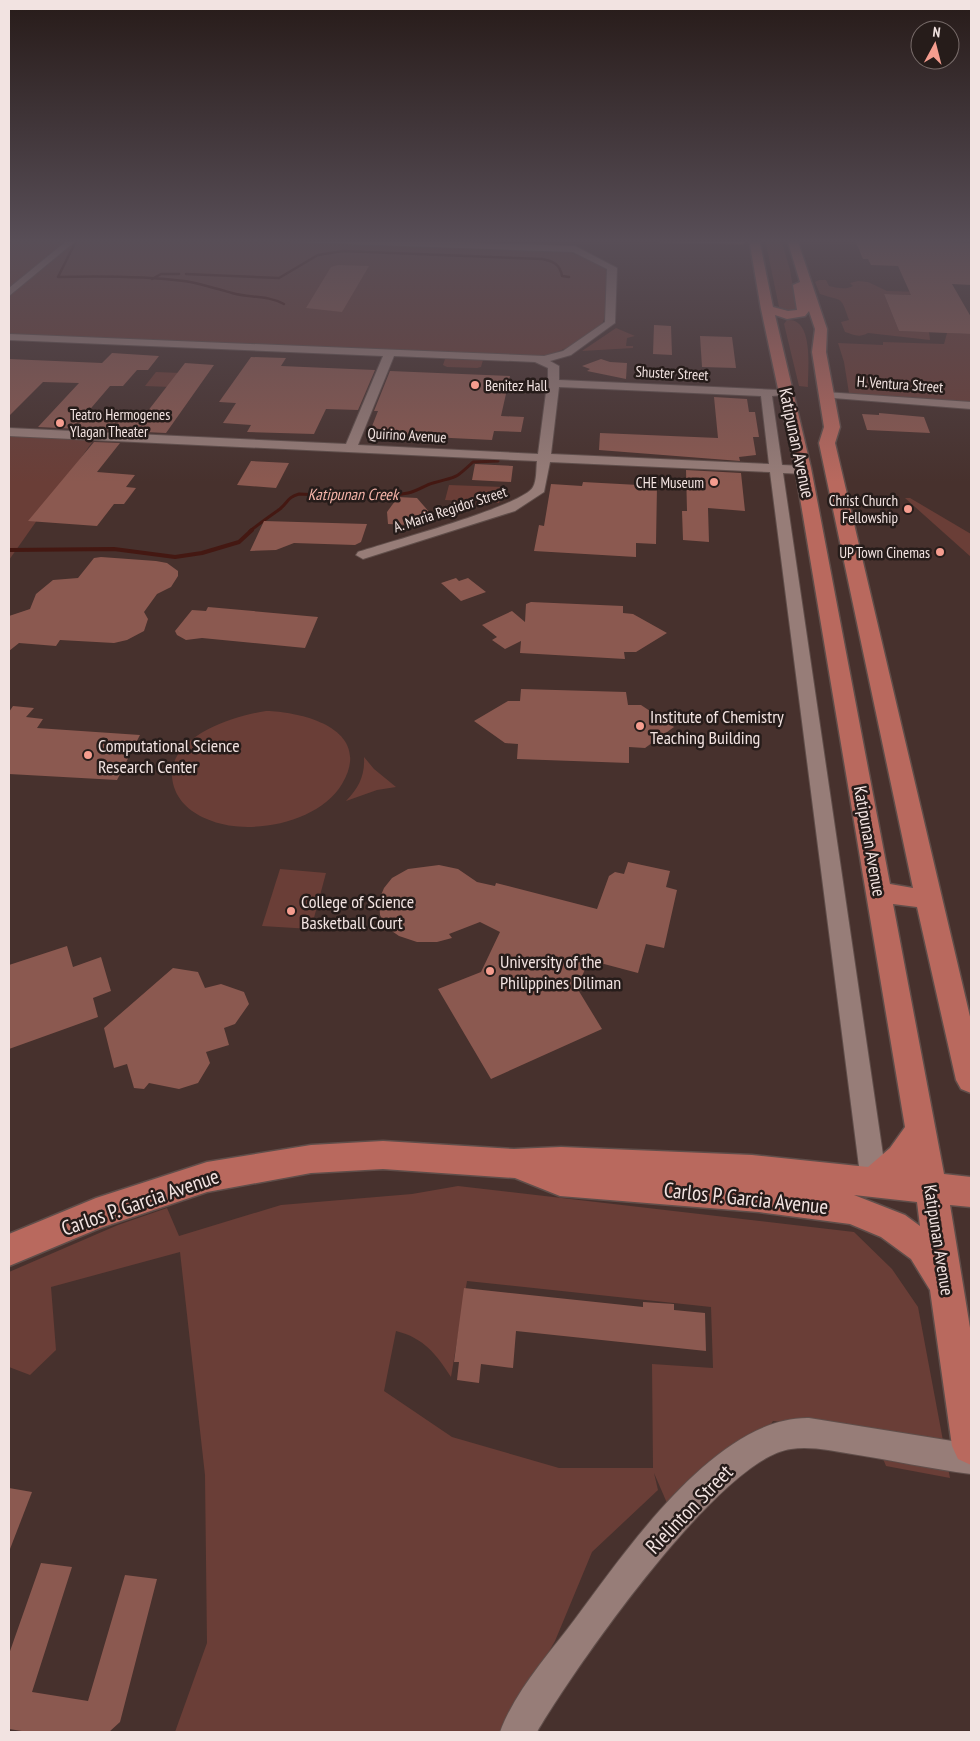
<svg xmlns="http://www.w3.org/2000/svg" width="980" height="1741" font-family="'PT Sans Narrow',sans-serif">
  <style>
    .green { fill: #6a3e37; fill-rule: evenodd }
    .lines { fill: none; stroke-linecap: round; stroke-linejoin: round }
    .stream-far2 { stroke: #441812; stroke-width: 2.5 }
    .stream-far1 { stroke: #441812; stroke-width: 3 }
    .stream { stroke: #441812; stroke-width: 4 }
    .building { fill: #8b5950 }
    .minor-casing { stroke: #604e4a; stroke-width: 2 }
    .major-casing { stroke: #604e4a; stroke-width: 3 }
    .minor { fill: #977d78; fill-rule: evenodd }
    .major { fill: #b9695e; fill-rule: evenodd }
    .poi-dot { fill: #f59d8f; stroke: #261c1a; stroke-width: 2 }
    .labels { text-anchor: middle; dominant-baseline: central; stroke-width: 5; stroke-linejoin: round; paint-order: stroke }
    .far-street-label { font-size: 15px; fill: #f2e3e1; stroke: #261c1a }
    .far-poi-label { font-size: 15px; fill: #f2e3e1; stroke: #261c1a; text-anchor: end }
    .far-water-label { font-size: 16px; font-style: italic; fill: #f5b3a8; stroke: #261c1a }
    .street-label { font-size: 18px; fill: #f2e3e1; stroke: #261c1a }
    .poi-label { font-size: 18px; fill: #f2e3e1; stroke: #261c1a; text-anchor: start }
    .near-street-label { font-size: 21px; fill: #f2e3e1; stroke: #261c1a }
  </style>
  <rect width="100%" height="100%" fill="#47312d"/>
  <g class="green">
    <path d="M9 239H218L569 252 606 267 609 272C608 285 608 314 602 324 593 337 559 353 544 356L9 334Z"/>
    <polygon points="765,239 781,239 790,270 797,309 793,312 779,307"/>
    <path d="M819 280H826L829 286C836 288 846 290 853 286L850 283 858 281 868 282 887 291 924 292 946 296 884 294 899 331 929 332 930 340 868 333C859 338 854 335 845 332L841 322 849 320C840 295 844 302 820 294L815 282Z"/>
    <path d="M787 320C814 317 808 370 808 387L799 386 784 324Z"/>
    <polygon points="616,328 635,336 627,338 626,346 633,346 633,348 582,351"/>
    <polygon points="947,333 971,334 971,404 854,395 849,393 844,362 838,343 883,345 883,342 944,344"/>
    <polygon points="445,359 483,360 481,367 477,368 447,367 443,365"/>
    <polygon points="156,372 181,373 170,387 145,386"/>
    <polygon points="9,435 95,438 9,560"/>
    <polygon points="449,485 503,487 499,503 445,500"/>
    <polygon points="905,498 910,498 971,534 971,557"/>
    <path d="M266 711C305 712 374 730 342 784 320 822 251 836 212 821 195 815 180 805 174 787 159 739 232 716 266 711Z"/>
    <path d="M364 757 374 769 396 787 377 790 346 801C359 788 365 775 364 757Z"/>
    <polygon points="280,869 326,873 311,929 262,926"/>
    <path d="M458 1186 854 1232 892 1269 918 1307 950 1478 886 1466 872 1432 773 1421 743 1466 670 1510 654 1473 658 1490 592 1552 555 1641 503 1732H175L207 1643 205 1475 180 1252 51 1287 56 1350 30 1375 9 1367V1272L118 1225 167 1208 179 1236 281 1205 412 1194ZM467 1281 711 1307 713 1368 652 1364 653 1468H559L452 1437 384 1391 396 1331C424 1338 436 1354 451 1377Z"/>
  </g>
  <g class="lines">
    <g class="stream-far2">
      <path d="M77 239 58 277C99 276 143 276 184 281 198 283 218 289 232 293 249 298 268 295 284 304"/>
      <path d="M186 274 279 278 318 255 343 251 542 259C553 261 560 264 562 276L569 277"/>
      <polyline points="152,279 161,274 179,274"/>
    </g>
    <path class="stream-far1" d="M250 531C260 523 270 516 280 509 288 502 288 497 299 494 335 495 373 500 408 493 418 491 425 485 433 483 457 476 454 480 473 462L498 461"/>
    <polyline class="stream" points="9,550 114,549 175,557 202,553 239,542 252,530"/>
  </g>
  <g class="building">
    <polygon points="865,239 908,239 909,241 971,243 971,285 952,284 971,317 971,334 899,331 884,294 911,295 898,266 871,265 868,259 863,259 855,240 866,241"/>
    <polygon points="338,265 369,266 342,312 306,308 331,267"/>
    <polygon points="654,325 671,326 672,355 653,354"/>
    <polygon points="700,336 732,337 736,368 702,367"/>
    <polygon points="112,353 159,356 148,370 137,370 123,386 110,386 86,414 144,416 185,363 214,365 166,433 38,427 79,383 43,382 9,416 9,359 102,363"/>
    <polygon points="251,357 286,358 281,366 375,370 358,410 326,409 314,434 247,432 251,425 223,423 236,403 219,402"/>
    <polygon points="601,359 610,362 627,363 626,379 587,371 590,369 582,366"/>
    <polygon points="390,371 510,376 501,416 524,417 521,432 494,431 492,440 369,434 378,411 374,411"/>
    <polygon points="714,397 747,399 749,412 755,412 759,437 753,437 756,455 739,457 740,461 599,450 600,433 718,438"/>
    <polygon points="879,413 924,417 930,433 867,430 862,414 879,415"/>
    <polygon points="94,442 120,443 97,472 135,475 126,487 136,488 124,504 114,504 97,526 28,521"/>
    <polygon points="251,461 289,463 276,488 237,485"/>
    <polygon points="475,464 513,466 511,482 472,480"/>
    <polygon points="686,470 741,473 745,511 708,508 709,542 683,540 682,511 687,511"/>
    <polygon points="583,482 657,486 656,544 636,543 636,557 534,551 539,525 544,526 551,484 582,486"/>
    <polygon points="398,497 417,498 430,513 409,525 388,524 387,512"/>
    <polygon points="264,521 367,524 361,542 355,545 294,543 276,550 250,551"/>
    <polygon points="101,557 156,561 167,563 178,571 178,576 171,587 157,594 144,612 148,619 144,631 127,640 114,643 60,640 56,646 19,643 9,651 9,616 30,609 36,594 53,580 78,578 94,558"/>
    <polygon points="456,578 459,581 468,578 486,592 461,601 441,583"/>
    <polygon points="531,602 623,606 623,613 633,614 667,633 636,652 624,652 625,659 520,653 521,641 505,649 492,640 497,637 482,625 512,611 525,622 526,604"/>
    <polygon points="208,607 318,617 305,648 202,638 186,640 177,635 175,631 192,610 206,611"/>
    <polygon points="521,689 626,692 628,705 641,705 674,727 645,748 629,747 629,763 517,759 518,744 505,743 474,721 508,701 520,701"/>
    <polygon points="13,706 34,708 26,717 43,719 37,728 140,735 117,780 9,774 9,712"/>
    <polygon points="628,862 670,871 666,887 677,890 664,948 646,944 638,973 589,960 577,988 602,1029 491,1079 438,989 481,972 500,932 480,922 449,934 452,938 437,942 417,942 399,936 386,927 380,915 379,900 384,888 392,878 408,869 439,865 458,869 477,882 495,886 496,883 597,909 609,876 615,872 624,874"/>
    <polygon points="67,946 73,967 101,957 111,991 93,998 98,1017 9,1049 9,965"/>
    <polygon points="173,968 198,972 205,988 221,984 244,992 249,1004 235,1024 224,1028 229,1045 206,1052 210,1063 198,1083 179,1089 149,1083 144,1089 134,1088 127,1064 114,1068 104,1028"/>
    <polygon points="464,1288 643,1307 643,1302 674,1304 674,1310 705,1313 706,1351 516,1331 513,1368 481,1364 479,1383 457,1380 459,1362 454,1362"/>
    <polygon points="9,1488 32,1492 10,1549 9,1549"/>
    <polygon points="41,1563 72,1567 32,1692 88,1701 125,1575 157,1579 120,1722 109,1732 28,1732 9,1729 9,1654"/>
  </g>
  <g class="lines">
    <g class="minor-casing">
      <g id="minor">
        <polygon points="69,239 78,239 9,296 9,288"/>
        <path d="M289 239H354L575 246 617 268 615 323 571 355 550 361 559 366V380L779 390 785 393 783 395 772 396 782 465 804 466 810 470 804 474 783 473 887 1182 883 1190 874 1194 865 1190 861 1182 770 472 550 462 544 492 515 511 363 559 356 555 358 552C385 543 523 506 533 487 537 480 536 469 537 461L9 436V428L346 444 383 356 9 340V334L544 356 563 351 605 322 607 269 573 252 293 242ZM394 356 535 362 548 368V377L538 454 358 445ZM559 387 761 396 769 464 551 454Z"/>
        <polygon points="657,239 743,239 746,241 742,244 661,242"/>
        <polygon points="825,392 971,402 971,409 821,397 819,395"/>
        <path d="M809 1418 971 1444V1474C931 1469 892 1460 852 1454 832 1451 811 1446 791 1449 720 1458 574 1669 537 1732H500C515 1691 549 1654 575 1619 625 1552 717 1416 809 1418Z"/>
      </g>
    </g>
    <g class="major-casing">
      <path id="major" d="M749 239H759L773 307 788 311 797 310 793 285 800 282 787 239H797L827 329 826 352 840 427 835 443 971 1021V1093L961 1089 956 1080 917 907 893 904 944 1174 971 1177V1207L950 1205 971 1334V1465L958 1459 952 1446 930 1290 911 1259 881 1237 850 1224 759 1212 560 1196 515 1178 383 1169 311 1173 207 1192 100 1228 9 1266V1234L96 1198 207 1162 311 1145 383 1141 514 1149 561 1147 752 1155 868 1167 890 1148 905 1127 795 468 761 309ZM809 311 815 329 812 352 824 427 819 443 913 888 890 884 811 468 775 315 787 319 805 316ZM854 1195 917 1202 920 1226 905 1215Z"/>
    </g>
    <use href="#minor" class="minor"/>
    <use href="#major" class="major"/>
  </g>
  <linearGradient id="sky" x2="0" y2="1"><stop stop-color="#271b19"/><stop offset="0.5" stop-color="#584e57"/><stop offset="1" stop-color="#584e57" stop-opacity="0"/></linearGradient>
  <rect width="980" height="482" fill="url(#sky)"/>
  <g class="poi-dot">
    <circle cx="475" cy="385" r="5"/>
    <circle cx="60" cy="423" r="5"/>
    <circle cx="714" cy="482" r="5"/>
    <circle cx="908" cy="509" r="5"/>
    <circle cx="940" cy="552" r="5"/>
    <circle cx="640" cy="726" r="5"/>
    <circle cx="88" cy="755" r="5"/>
    <circle cx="291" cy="911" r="5"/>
    <circle cx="490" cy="971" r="5"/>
  </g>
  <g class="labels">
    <g class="far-street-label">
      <text transform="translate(672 373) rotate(3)">Shuster Street</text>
      <text transform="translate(900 384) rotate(4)">H. Ventura Street</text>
      <text transform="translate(407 435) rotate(3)">Quirino Avenue</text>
      <text transform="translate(450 509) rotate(-18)">A. Maria Regidor Street</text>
    </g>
    <g class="far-poi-label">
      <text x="485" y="385" text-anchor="start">Benitez Hall</text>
      <text x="70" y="414" text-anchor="start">Teatro Hermogenes<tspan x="70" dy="17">Ylagan Theater</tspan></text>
      <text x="704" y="482">CHE Museum</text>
      <text x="898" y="500">Christ Church<tspan x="898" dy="17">Fellowship</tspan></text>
      <text x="930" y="552">UP Town Cinemas</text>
    </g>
    <g class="far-water-label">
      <text x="353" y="494">Katipunan Creek</text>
    </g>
    <g class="street-label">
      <text transform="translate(797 443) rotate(78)">Katipunan Avenue</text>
      <text transform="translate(870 841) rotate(80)">Katipunan Avenue</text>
      <text transform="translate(939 1240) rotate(81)">Katipunan Avenue</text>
    </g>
    <g class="poi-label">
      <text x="650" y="716">Institute of Chemistry<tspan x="650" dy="21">Teaching Building</tspan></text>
      <text x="98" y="745">Computational Science<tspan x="98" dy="21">Research Center</tspan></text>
      <text x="301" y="901">College of Science<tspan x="301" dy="21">Basketball Court</tspan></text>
      <text x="500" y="961">University of the<tspan x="500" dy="21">Philippines Diliman</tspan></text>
    </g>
    <g class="near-street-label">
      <text transform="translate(746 1198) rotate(6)">Carlos P. Garcia Avenue</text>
      <text transform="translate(140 1202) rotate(-19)">Carlos P. Garcia Avenue</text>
      <text transform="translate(689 1509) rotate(-46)">Rielinton Street</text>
    </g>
  </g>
  <rect width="980" height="1741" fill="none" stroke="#f2e3e1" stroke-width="20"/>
  <g transform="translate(935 45) rotate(7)"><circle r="24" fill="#261c1a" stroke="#786c6a"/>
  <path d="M0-4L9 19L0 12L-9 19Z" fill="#f59d8f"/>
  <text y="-8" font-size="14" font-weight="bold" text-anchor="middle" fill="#f2e3e1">N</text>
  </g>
</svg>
